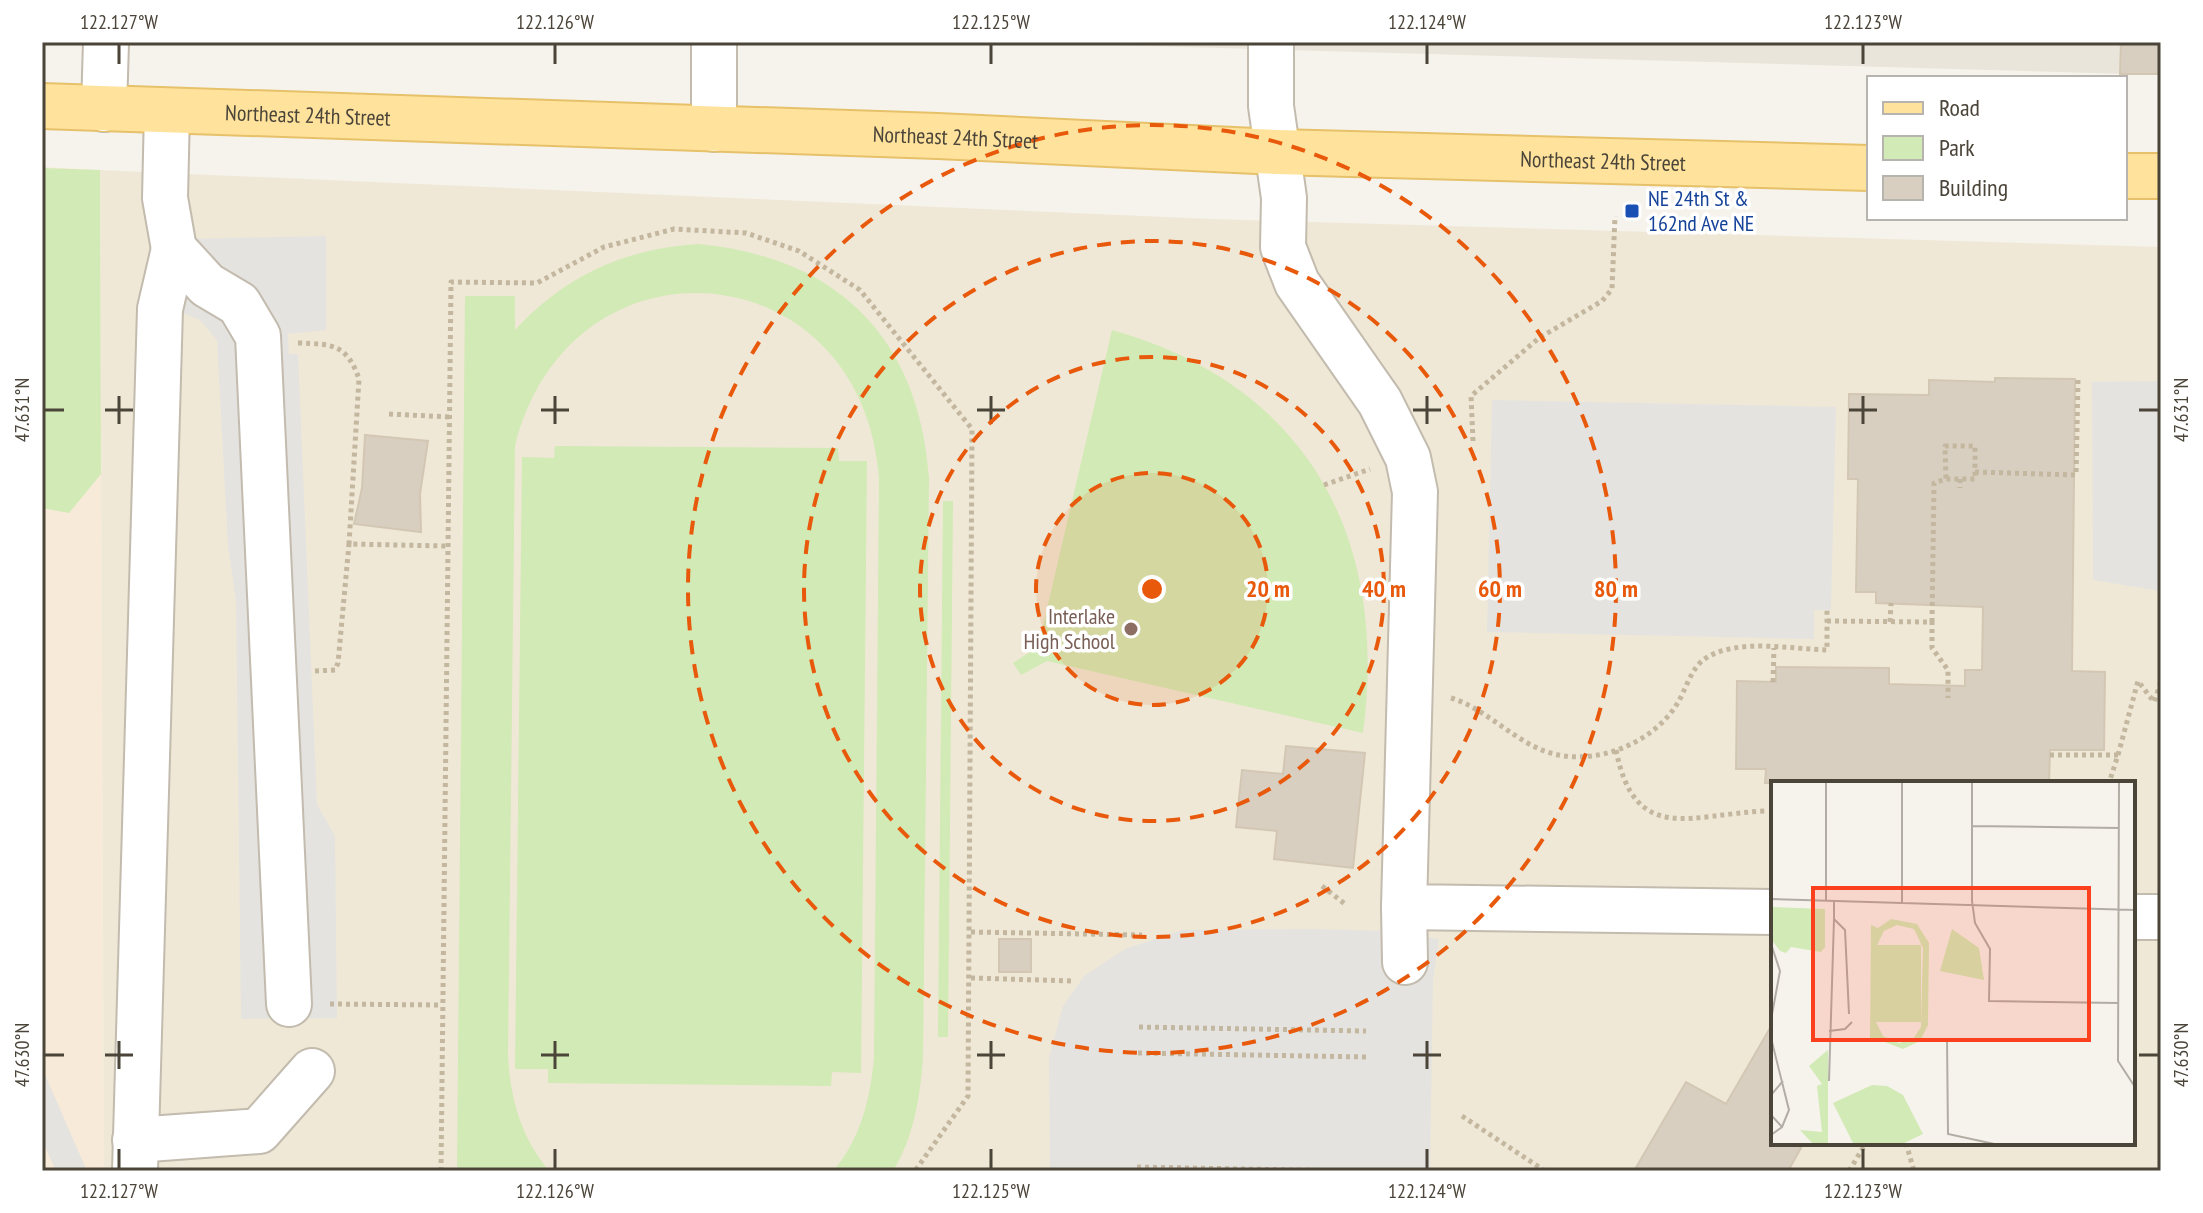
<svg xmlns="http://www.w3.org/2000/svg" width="2203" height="1213" font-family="'PT Sans Narrow',sans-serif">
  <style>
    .residential { fill: #eae5da }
    .commercial { fill: #f7ead8 }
    .education { fill: #efe8d6; fill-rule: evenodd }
    .green { fill: #d2eab5 }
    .parking { fill: #e5e3e0 }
    .building { fill: #d8cfc1; stroke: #d3c7b4; stroke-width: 2 }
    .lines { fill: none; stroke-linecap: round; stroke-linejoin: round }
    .minor-casing { stroke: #c2bbae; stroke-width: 48 }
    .major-casing { stroke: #e6c16a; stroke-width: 48 }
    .path { stroke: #c4b79f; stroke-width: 5; stroke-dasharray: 4 4; stroke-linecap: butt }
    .minor { stroke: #fff; stroke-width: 44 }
    .major { stroke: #ffe39c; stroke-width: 44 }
    .ticks { fill: none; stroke: #4b4439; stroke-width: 3 }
    .ring { fill: none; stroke: #e8590c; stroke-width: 4; stroke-dasharray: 14 10 }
    .transit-dot { fill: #1a4fb4; stroke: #fff; stroke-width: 3 }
    .education-dot { fill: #8d6e63; stroke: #fff; stroke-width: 3 }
    .labels { text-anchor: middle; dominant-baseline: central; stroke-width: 7; stroke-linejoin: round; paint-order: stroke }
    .street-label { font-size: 22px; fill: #4b4439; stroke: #fff }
    .transit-label { font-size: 22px; fill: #164399; stroke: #fff; text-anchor: start }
    .education-label { font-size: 22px; fill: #785e54; stroke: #fff; text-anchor: end }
    .inset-road { fill: none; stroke: #b2ada4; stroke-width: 2 }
    .view { fill: #fc3f1d; fill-opacity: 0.15; stroke: #fc3f1d; stroke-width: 4 }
    .inset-edge { fill: none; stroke: #4b4439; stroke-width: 4 }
    .centre { fill: #e8590c; stroke: #fff; stroke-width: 4 }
    .ring-label { font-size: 24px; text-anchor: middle; font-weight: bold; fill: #e8590c; stroke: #fff; stroke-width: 7; stroke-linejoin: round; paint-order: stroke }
    .neatline { fill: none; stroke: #4b4439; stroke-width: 3 }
    .ticks-label { font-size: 20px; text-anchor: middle; fill: #4b4439 }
  </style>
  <rect width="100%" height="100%" fill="#f6f3ec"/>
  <polygon class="residential" points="1006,42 2161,42 2161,75"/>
  <polygon class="commercial" points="42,167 100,170 104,1171 42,1171"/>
  <path class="education" d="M100 170 1211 219 2161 247V1171H104ZM1773 783H2133V1143H1773Z"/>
  <g class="green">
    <polygon points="42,168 100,170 101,474 69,513 42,508"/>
    <path d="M698 244C838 257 919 338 929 478L923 1058C920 1097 914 1137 893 1171H833C861 1139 870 1099 874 1058L879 478C862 250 570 225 515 446L508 1055C510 1098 521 1137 549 1171H457L465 296H515V330C566 275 624 249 698 244Z"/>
    <path d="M1112 330C1308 385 1389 538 1363 733L1047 661 1021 675 1013 663 1038 647Z"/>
    <polygon points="555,446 838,448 839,461 867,461 861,1073 832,1072 831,1086 548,1083 548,1069 515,1069 522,457 554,458"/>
    <polygon points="943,501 953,501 948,1037 938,1037"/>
  </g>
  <g class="parking">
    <polygon points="326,236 326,330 288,334 289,354 298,354 317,804 335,836 337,1018 241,1019 236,601 228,546 217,340 200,320 180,312 183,239"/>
    <polygon points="2161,381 2161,591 2093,580 2092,382"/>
    <polygon points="1492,400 1836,407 1831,610 1814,610 1814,639 1487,632"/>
    <polygon points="1311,929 1392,931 1439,939 1433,980 1430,1171 1050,1171 1049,1057 1063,1006 1084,976 1125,949 1182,930"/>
    <polygon points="42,1068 87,1171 56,1171 42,1140"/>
  </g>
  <g class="building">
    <polygon points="2121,42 2161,42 2161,74 2120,74"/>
    <polygon points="1995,378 2075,379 2072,671 2105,672 2104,750 2050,750 2049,783 1765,783 1766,769 1736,769 1737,681 1776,682 1776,667 1889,668 1889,684 1965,686 1965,670 1982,670 1983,607 1876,603 1876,592 1856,592 1858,479 1848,479 1849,394 1929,395 1929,380 1995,382"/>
    <polygon points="365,435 428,441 420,494 421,532 354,524 362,488"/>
    <polygon points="1286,746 1365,753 1353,868 1274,859 1277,831 1236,827 1242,770 1283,774"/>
    <rect x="999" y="939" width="32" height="33"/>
    <polygon points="1773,1023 1773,1143 1792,1143 1801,1148 1788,1171 1634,1171 1686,1082 1726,1104"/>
  </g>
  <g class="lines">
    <g class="minor-casing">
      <g id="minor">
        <polyline points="1271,42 1271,106 1284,198 1283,247 1297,283 1380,402 1408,458 1415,492 1404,907 1773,912"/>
        <polyline points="104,109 106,42"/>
        <polyline points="167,111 165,198 174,249 207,285 239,304 258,336 289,1004"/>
        <polyline points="714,129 714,42"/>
        <polyline points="1404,907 1405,962"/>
        <polyline points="2133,917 2161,917"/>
        <polyline points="135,1140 259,1131 312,1071"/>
        <polyline points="135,1171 160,309 174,249"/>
      </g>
    </g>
    <g class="major-casing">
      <g id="major">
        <path id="s1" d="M42 106 938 136 1277 152 1869 168"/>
        <polyline points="2125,176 2161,176"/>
      </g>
    </g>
    <g class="path">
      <path d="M298 343C332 344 347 344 359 379L349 544 447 546"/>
      <polyline points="389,414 450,417"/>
      <polyline points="1473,441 1471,396 1539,338 1602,301 1612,289 1615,216"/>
      <polyline points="1975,472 2076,475 2078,380"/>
      <polyline points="1960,479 1960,488"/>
      <polyline points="1324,485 1370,469"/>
      <polyline points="1827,621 1932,622 1932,648 1948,670 1948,698"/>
      <polyline points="1890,622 1891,603"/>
      <polyline points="1932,622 1934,483 1946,479 1975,479 1975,446 1945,446 1946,479"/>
      <polyline points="315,671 335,670 338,663 349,544"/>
      <polyline points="1773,682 1774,648"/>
      <path d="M1451 698C1488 709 1517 745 1554 754 1598 765 1653 743 1677 704 1686 690 1691 667 1706 658 1738 638 1790 649 1827 650V610"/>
      <path d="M1616 750C1635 846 1691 814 1765 811"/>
      <polyline points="2050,755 2118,755 2109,783"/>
      <polyline points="2118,755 2138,681 2154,702 2161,682"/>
      <polyline points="1322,886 1345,904"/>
      <polyline points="971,932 1142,935"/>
      <polyline points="971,978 1074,981"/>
      <polyline points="330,1004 442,1005"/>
      <polyline points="1139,1027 1366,1031"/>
      <polyline points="1138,1053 1366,1057"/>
      <polyline points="1462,1116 1545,1171"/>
      <polyline points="1906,1143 1914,1171"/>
      <polyline points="1137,1167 1346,1171"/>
      <polyline points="441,1171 451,282 537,283 604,247 674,229 746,233 799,251 860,290 972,429 968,1096 915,1171"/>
      <polyline points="1849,1171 1866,1143"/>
    </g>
    <use href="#minor" class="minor"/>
    <use href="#major" class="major"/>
  </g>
  <path class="ticks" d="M119 44V64M555 44V64M991 44V64M1427 44V64M1863 44V64M119 396V424M555 396V424M991 396V424M1427 396V424M1863 396V424M44 410H64M105 410H133M541 410H569M977 410H1005M1413 410H1441M1849 410H1877M2139 410H2159M119 1041V1069M555 1041V1069M991 1041V1069M1427 1041V1069M44 1055H64M105 1055H133M541 1055H569M977 1055H1005M1413 1055H1441M2139 1055H2159M119 1149V1169M555 1149V1169M991 1149V1169M1427 1149V1169M1863 1149V1169"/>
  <circle cx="1152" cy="589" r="116" fill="#e8590c" fill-opacity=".12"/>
  <g class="ring">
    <circle cx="1152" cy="589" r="116"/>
    <circle cx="1152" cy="589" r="232"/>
    <circle cx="1152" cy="589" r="348"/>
    <circle cx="1152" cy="589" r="464"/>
  </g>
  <rect class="transit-dot" x="1624" y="203" width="16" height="16" rx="4"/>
  <circle class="education-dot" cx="1131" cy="629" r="8"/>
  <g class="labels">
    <g class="street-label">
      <text stroke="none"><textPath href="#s1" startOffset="266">Northeast 24th Street</textPath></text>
      <text stroke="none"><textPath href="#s1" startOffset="914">Northeast 24th Street</textPath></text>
      <text stroke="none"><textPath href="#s1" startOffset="1562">Northeast 24th Street</textPath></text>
    </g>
    <g class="transit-label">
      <text x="1648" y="198">NE 24th St &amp;<tspan x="1648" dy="25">162nd Ave NE</tspan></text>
    </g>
    <g class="education-label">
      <text x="1115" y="616">Interlake<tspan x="1115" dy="25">High School</tspan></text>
    </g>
  </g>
  <g transform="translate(1771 781)">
    <rect width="364" height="364" fill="#f6f3ec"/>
    <path d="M0 126 54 128V166L50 171 20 166 15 172 9 170 0 158ZM120 138 146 143 158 162 157 244 149 260 132 268 106 258 99 261 100 144 107 147ZM126 144 143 148 152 167 150 246 142 258 128 262 112 255 105 241H150V164H106L113 150ZM181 148 208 167 213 199 169 190ZM57 269V364H43L29 349 51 351 46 305 51 303 38 285ZM101 304 116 305 132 314 152 353 129 364H83L62 322Z" fill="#d2eab5" fill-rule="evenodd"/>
    <path class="inset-road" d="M201 0V120L204 142 219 168 218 220 347 222M348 0 347 280 364 306M201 45 348 47M0 118 364 129M55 120V0M63 121V138L74 149 78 233M131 123V0M0 163 9 190 0 239M58 250 74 248 81 241M0 257 18 329 11 346 0 354M176 258 177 353 228 364M58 300 63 138M11 346 1 335 0 314 12 300"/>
    <path class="view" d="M42 107H318V259H42Z"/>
    <rect width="364" height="364" class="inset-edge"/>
  </g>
  <circle cx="1152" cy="589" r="12" class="centre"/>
  <g class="ring-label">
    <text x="1268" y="597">20 m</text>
    <text x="1384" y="597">40 m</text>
    <text x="1500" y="597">60 m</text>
    <text x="1616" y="597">80 m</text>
  </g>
  <rect width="2203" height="1213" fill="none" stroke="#ffffff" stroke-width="88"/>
  <rect x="1867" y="76" width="260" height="144" fill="#ffffff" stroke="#b7b4b0" stroke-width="2"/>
  <rect x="1883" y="102" width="40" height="12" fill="#ffe39c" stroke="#b7b4b0" stroke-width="2"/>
  <text x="1939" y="116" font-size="24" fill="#4b4439">Road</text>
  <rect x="1883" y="136" width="40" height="24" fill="#d2eab5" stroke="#b7b4b0" stroke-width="2"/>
  <text x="1939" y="156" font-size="24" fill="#4b4439">Park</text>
  <rect x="1883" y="176" width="40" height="24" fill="#d8cfc1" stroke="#b7b4b0" stroke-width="2"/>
  <text x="1939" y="196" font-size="24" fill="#4b4439">Building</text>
  <rect x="44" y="44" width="2115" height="1125" class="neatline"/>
  <g class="ticks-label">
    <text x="119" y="29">122.127°W</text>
    <text x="555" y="29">122.126°W</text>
    <text x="991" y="29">122.125°W</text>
    <text x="1427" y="29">122.124°W</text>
    <text x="1863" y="29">122.123°W</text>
    <text transform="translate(22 410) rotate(-90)" y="7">47.631°N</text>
    <text transform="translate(2181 410) rotate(-90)" y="7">47.631°N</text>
    <text transform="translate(22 1055) rotate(-90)" y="7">47.630°N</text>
    <text transform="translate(2181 1055) rotate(-90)" y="7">47.630°N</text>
    <text x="119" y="1198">122.127°W</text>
    <text x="555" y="1198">122.126°W</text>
    <text x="991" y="1198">122.125°W</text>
    <text x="1427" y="1198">122.124°W</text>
    <text x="1863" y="1198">122.123°W</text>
  </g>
</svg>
